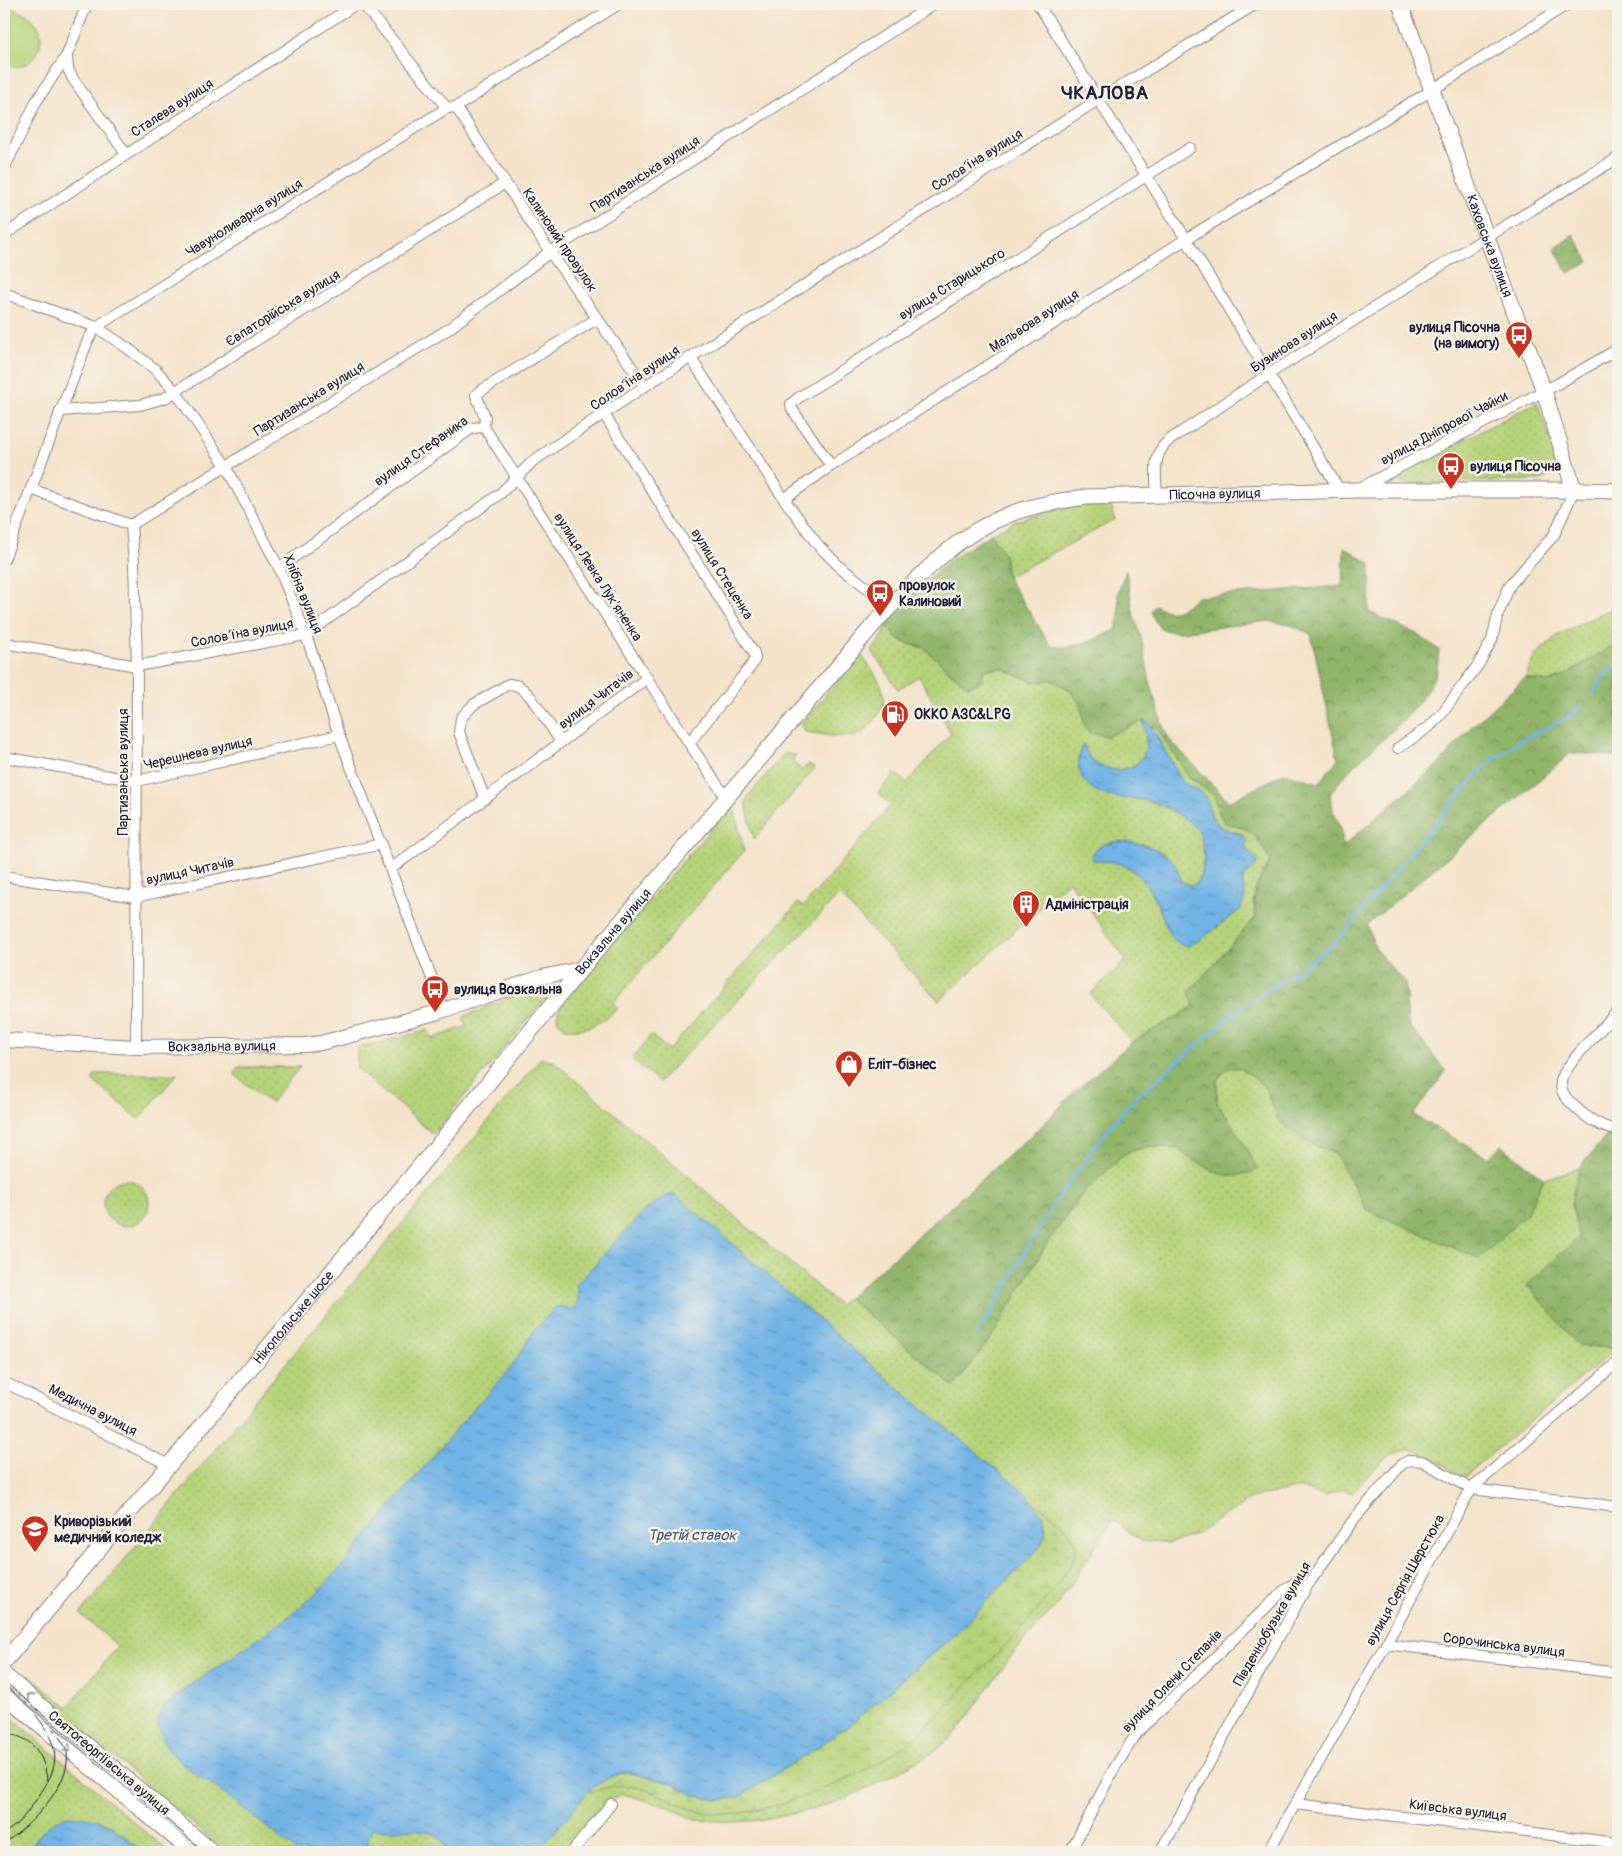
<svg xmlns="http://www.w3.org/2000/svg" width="1622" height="1856" font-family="Pangolin,sans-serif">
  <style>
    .green { fill: url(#green-dots); stroke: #6c7a5a }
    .forest { fill: url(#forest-crowns); stroke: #596c52 }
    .wetland { fill: url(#wetland-marsh); stroke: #6c7a5a }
    .pitch { fill: #b6d379; stroke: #6c7a5a }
    .water { fill: url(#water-ripples); stroke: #4a6a90 }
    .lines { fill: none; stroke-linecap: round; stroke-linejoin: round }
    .stream { stroke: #71b3e5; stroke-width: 3 }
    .street-casing { stroke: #8b8282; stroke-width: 12 }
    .secondary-casing { stroke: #8b8282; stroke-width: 16 }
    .primary-casing { stroke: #8b8282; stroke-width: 17 }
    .street { stroke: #fff; stroke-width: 10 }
    .secondary { stroke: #fff; stroke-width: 14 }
    .primary { stroke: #fff; stroke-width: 15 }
    .tram { stroke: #22223b; stroke-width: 1 }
    .oneway { stroke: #9c9ca7 }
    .labels { text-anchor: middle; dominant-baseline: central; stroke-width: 5; stroke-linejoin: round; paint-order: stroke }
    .street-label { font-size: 14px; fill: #22223b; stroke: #f7f3e8 }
    .poi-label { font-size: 14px; font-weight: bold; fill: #22223b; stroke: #f7f3e8; text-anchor: start }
    .water-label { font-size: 15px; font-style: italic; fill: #3e5576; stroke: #f7f3e8 }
    .district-label { font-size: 19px; font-weight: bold; letter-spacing: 1px; fill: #22223b; stroke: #f7f3e8 }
  </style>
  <defs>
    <pattern id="green-dots" width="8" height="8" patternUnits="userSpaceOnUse" patternTransform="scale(1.25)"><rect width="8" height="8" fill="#b6d379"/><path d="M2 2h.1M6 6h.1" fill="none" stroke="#9cb56a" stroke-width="1.8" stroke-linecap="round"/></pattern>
    <pattern id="forest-crowns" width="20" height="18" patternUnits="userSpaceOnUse" patternTransform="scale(1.25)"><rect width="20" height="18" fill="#90b569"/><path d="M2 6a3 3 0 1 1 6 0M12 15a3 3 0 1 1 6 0" fill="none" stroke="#759358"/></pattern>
    <pattern id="wetland-marsh" width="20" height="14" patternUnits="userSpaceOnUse" patternTransform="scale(1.25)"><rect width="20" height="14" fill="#b6d379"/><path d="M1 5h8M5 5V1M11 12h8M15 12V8" fill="none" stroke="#9cb56a"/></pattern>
    <pattern id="water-ripples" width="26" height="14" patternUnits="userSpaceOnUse" patternTransform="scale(1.25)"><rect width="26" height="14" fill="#71b3e5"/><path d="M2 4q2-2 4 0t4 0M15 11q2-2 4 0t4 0" fill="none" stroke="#5c91bb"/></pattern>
  </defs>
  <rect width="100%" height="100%" fill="#f7f3e8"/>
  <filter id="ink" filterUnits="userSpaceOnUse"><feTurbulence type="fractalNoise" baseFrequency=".02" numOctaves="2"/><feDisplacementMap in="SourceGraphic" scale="10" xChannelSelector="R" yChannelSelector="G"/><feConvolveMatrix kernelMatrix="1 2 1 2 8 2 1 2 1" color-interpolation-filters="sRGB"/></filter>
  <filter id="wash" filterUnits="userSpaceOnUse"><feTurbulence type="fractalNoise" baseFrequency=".0096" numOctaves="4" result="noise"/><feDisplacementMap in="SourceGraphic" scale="20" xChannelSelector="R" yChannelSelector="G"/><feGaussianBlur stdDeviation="1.12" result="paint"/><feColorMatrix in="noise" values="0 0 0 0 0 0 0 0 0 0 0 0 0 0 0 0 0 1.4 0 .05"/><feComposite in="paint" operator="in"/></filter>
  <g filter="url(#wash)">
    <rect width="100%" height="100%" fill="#f4e3ca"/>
    <g class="green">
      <path d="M1537 402 1557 458C1557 471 1552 476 1540 480L1379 484Z"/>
      <polygon points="1103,502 1112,508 1115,520 1007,577 1004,554 991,534 1016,521 1052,510"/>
      <polygon points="1618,605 1618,642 1564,676 1548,682 1525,678 1535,655 1557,636"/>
      <path d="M886 624 895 637 909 644 924 648 956 677 984 670 1001 668 1033 682 1051 680 1069 689 1081 705 1084 724 1108 736 1143 720C1145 730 1149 743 1145 752 1139 769 1118 773 1102 767 1097 765 1094 760 1089 758 1086 756 1081 756 1078 756L1121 798C1146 798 1164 805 1184 818 1189 822 1196 826 1199 831 1204 838 1205 853 1203 861 1201 872 1201 879 1193 886L1182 882 1147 845 1119 841 1093 860C1103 861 1115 861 1124 865 1147 875 1161 910 1168 932L1212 931 1231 916 1245 897C1240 868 1247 879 1259 861L1245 848 1241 833C1226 831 1215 826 1210 812 1208 806 1208 801 1205 797 1199 789 1189 788 1182 781L1151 726 1157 727 1190 778 1214 795 1219 813 1225 823C1252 828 1257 837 1270 860L1253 901 1256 917 1189 992 1194 1007 1132 1042 1090 994 1126 960 1069 881 939 1001 839 895 659 1082 632 1059 651 1035 669 1050 798 903 803 907 891 805 878 793 895 773 907 783 951 733 919 676 898 689 872 651 885 633Z"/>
      <path d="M858 657H863C880 683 896 697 871 724 865 731 861 736 852 736 837 738 821 734 806 732L802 728V723Z"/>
      <polygon points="784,754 796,755 792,761 802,770 807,765 811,765 815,768 754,839 746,804 749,795"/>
      <path d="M729 808H733L735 812 744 851 613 1003 618 1008C607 1020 583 1034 566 1028 563 1027 560 1023 557 1020L558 1011 596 962Z"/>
      <polygon points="533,988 538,988 544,993 546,998 433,1134 357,1069 357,1048 428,1030 432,1039 467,1026 463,1017"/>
      <path d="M541 1058 553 1061 839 1305 848 1298 954 1387 993 1335 1047 1243 1082 1194 1126 1153 1150 1146 1178 1149 1191 1159 1229 1120 1217 1102V1080L1227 1068H1240L1251 1075 1266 1089 1271 1105 1308 1143 1336 1154 1367 1210 1526 1214 1544 1179 1579 1168 1571 1204 1580 1237 1578 1345 1616 1349 1464 1477C1447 1468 1425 1450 1405 1450 1386 1451 1364 1481 1352 1493L1343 1489 1324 1496 1302 1488 1264 1495 1252 1498 1197 1534 1169 1544 1141 1541 1113 1520 1058 1604 1015 1651 957 1732 936 1751 872 1786 844 1799 815 1809 764 1820 732 1822 695 1820 671 1808 623 1794 609 1800 566 1852H226L24 1681 29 1675 68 1707 118 1646 80 1614 287 1362Z"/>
      <polygon points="240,1067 300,1067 270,1103 235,1075 237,1068"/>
      <polygon points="97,1074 177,1074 139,1119 92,1080 94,1076"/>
      <circle cx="126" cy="1203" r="23"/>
      <polygon points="4,1714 12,1718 169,1852 143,1852 109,1824 42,1832 28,1852 4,1852"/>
    </g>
    <g class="forest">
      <polygon points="1574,235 1589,262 1568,273 1554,248"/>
      <path d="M991 534 1004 554 1007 577 1051 646C1071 651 1098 638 1116 630L1119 616 1118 593 1126 570 1134 617 1141 637 1150 682 1162 723 1169 739 1229 802 1284 773 1319 783 1338 759 1311 634 1290 625 1269 621 1179 632C1160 631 1156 627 1151 610L1156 605C1159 607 1163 610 1167 611 1177 613 1189 604 1196 597L1343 586 1344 547 1371 564 1369 612 1417 634 1439 650C1438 657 1438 667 1436 673 1413 726 1361 749 1330 794L1333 811 1342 831V847L1441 762 1468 730 1525 678 1548 682 1564 676 1618 642V693L1617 695 1618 756 1571 753 1367 925 1376 950 1405 983 1408 1024 1446 1071 1413 1115 1489 1158 1501 1145 1544 1179 1526 1214 1479 1259 1367 1210 1336 1154 1308 1143 1279 1121 1266 1089 1251 1075 1240 1068H1228L1217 1080V1102L1242 1141 1258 1170 1237 1176 1220 1174 1191 1159 1178 1149 1150 1146 1126 1153 1082 1194 1047 1243 993 1335 954 1387 848 1298 1046 1122 1072 1094 1132 1042 1194 1007 1189 992 1256 917C1254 905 1253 893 1259 881 1262 874 1267 869 1270 860 1257 837 1252 828 1225 823L1219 813 1214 795 1190 778 1156 727 1151 726 1143 721 1108 736 1089 733 1084 724 1081 705 1069 689 1051 680 1033 682 1001 668 984 670 981 682 968 686 956 677 924 648 909 644 895 637 886 624C907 601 928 577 952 559 965 549 979 542 991 534Z"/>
      <polygon points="1618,1134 1618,1347 1616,1349 1578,1345 1527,1285 1579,1237 1571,1204 1579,1168 1606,1136"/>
    </g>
    <path class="wetland" d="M1031 1500C1044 1510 1073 1528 1076 1545 1078 1559 1061 1580 1053 1591 1024 1629 988 1663 955 1697 941 1711 919 1736 903 1747 856 1779 803 1800 747 1812 732 1816 709 1815 695 1810 673 1803 653 1789 631 1786 616 1784 604 1788 590 1793V1789L610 1777 627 1772 671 1783 693 1795 718 1800 739 1797 809 1753 853 1722 955 1634 1038 1549 1045 1534V1523Z"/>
    <path class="pitch" d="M4 5C15 10 28 13 35 22 41 29 42 36 40 45 36 63 21 69 4 67Z"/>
    <g class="water">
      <path d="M1143 720 1151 726 1182 781C1189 789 1202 789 1206 799 1211 807 1209 817 1217 824 1227 833 1238 830 1247 840L1245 848 1259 861 1247 872 1242 881 1245 897 1241 909 1200 940 1188 946C1184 945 1180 945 1177 942 1167 935 1166 923 1161 912 1155 896 1140 871 1123 865 1114 861 1102 861 1093 860L1092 854C1097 849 1101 844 1108 843 1127 838 1158 846 1171 860 1177 866 1179 875 1182 882L1193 886C1208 873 1205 848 1199 831 1185 818 1169 806 1150 801 1136 797 1119 800 1105 795 1080 786 1072 766 1084 744 1085 748 1087 754 1090 758 1104 775 1137 774 1145 752 1148 743 1145 730 1143 720Z"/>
      <path d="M667 1195H674L683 1201 892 1383 1021 1489C1031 1499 1049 1518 1045 1534 1044 1539 1040 1545 1038 1549L955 1634 853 1722 809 1753 739 1797 718 1800 693 1795 671 1783 627 1772 610 1777 590 1789 538 1852H446C442 1824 408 1830 388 1830 383 1830 378 1828 372 1828L368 1840 367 1852H298L224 1793 190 1770 173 1755 164 1742 157 1720 164 1706 180 1693 286 1619 318 1592 352 1555 380 1519 469 1414 510 1369 536 1328 556 1307 562 1306 570 1310 577 1305 578 1295 576 1285 644 1211Z"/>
      <path d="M70 1816 87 1817 109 1824 143 1852H28C39 1836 49 1819 70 1816Z"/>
    </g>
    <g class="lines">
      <g class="stream">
        <path d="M1593 694C1599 680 1605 673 1618 666"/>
        <polyline points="976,1334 990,1315 1028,1246 1061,1194 1103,1135 1135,1098 1242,1007 1294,973 1337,941 1482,768 1521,740 1568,717 1581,706"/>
      </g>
    </g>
  </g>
  <g filter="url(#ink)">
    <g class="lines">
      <g class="street-casing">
        <g id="street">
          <polyline points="363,4 447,108"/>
          <polyline points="1038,4 1186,239 1340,491"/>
          <polyline points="67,55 68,69 73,79 126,154"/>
          <polyline points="456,107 550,252 645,386"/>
          <polyline points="4,169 36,102 67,55 87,4"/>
          <polyline points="4,235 356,4"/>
          <polyline points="4,293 96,327 126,347 156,370 176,392 226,466 279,568 306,635 339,735 444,1010"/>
          <polyline points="690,357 784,499"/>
          <polyline points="60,411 140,405 165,398 505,183"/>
          <polyline points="604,414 754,653 755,659 751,666 689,743"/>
          <polyline points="484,427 689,743 727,799"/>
          <polyline points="831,466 792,409 791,404 798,398 1190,148"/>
          <polyline points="1360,488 1559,383 1618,349"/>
          <polyline points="31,489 131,525"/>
          <path d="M1157 496C1156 476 1152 455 1168 441L1269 374 1477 243 1618 158"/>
          <polyline points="4,559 88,340 96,327 447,108 456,107 619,4"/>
          <polyline points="279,568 472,428 484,427 485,417 476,395 479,392 598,318"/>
          <polyline points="891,606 840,567 818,545 784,499 831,466 1186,239 1432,90 1568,4"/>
          <polyline points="4,643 137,666 306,635 501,493 533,461 645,386 1098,100 1256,4"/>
          <polyline points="1398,748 1429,727 1440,716 1478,665 1492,640 1498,614 1510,585 1554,535 1574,490"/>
          <polyline points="4,757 137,781 339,735"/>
          <polyline points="485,799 459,732 461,718 473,705 509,684 519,686 530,696 561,742"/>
          <polyline points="392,868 647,678"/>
          <polyline points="4,876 135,897 382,844"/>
          <path d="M1618 1011C1606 1025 1562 1066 1561 1082 1560 1093 1568 1100 1575 1107 1588 1119 1601 1128 1618 1130"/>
          <polyline points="136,1047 137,666 134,563 131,525 447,330 550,252 934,4"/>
          <polyline points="4,1382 169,1465"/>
          <polyline points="1386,1644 1618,1673"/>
          <polyline points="1295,1804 1618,1843"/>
          <polyline points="572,1852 611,1804"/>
          <polyline points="1070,1852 1115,1767 1137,1733 1282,1592 1293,1584 1307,1586"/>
          <polyline points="1160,1852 1307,1586 1354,1519 1402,1464 1410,1460 1422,1461 1471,1489 1618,1507"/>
          <polyline points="1268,1852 1386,1644 1471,1489 1618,1362"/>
        </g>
      </g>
      <g class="secondary-casing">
        <g id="secondary">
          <path id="s1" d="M4 1040 136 1047 305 1045 321 1043 435 1013 542 977 581 969"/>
          <polyline points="4,1674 213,1852"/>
          <polyline points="4,1695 191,1852"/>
        </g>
      </g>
      <g class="primary-casing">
        <g id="primary">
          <path id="s2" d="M1400 4 1544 391 1574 490"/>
          <path id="s3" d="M4 1662 441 1141 581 969 880 617C918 578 955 535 1008 515 1033 505 1059 501 1086 497L1357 490H1574L1618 491"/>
        </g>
      </g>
      <use href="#street" class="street"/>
      <use href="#secondary" class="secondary"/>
      <use href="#primary" class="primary"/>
      <g class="tram">
        <polyline points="4,1681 205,1852"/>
        <path d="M4 1734C32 1734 46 1757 47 1782"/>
        <path d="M4 1833C17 1826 25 1816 33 1804 59 1768 64 1752 36 1715"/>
        <path d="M4 1843C29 1828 72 1784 67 1752 65 1744 58 1736 53 1729"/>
      </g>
    </g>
    <defs><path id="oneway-chevron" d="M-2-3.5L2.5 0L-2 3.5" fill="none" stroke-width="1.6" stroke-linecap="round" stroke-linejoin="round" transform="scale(1.25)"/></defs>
    <g class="oneway">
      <use href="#oneway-chevron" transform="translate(30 1696) rotate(-140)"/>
      <use href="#oneway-chevron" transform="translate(68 1749) rotate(40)"/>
    </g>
  </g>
  <defs>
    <g id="bus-pin" transform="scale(1.4375)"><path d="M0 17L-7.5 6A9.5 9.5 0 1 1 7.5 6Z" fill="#c8321e" stroke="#f7f3e8"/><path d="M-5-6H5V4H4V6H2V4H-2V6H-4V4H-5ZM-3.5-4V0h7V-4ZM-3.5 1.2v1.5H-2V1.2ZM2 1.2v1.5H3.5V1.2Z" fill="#fff"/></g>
    <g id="fuel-pin" transform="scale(1.4375)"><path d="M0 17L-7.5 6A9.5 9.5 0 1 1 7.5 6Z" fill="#c8321e" stroke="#f7f3e8"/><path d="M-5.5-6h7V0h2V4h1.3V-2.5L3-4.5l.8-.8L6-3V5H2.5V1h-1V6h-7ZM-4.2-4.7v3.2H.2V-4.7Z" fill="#fff"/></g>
    <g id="building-pin" transform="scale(1.4375)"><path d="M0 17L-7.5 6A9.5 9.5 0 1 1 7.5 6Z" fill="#c8321e" stroke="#f7f3e8"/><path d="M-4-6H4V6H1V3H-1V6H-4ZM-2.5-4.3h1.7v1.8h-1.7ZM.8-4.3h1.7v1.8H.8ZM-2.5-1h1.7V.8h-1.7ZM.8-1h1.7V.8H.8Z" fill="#fff"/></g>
    <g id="shop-pin" transform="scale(1.4375)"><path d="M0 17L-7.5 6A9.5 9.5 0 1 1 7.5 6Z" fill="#c8321e" stroke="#f7f3e8"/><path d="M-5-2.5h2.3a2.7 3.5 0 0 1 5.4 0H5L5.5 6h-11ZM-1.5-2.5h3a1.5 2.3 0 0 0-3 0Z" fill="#fff"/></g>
    <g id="university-pin" transform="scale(1.4375)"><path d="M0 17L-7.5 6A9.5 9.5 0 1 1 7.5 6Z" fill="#c8321e" stroke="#f7f3e8"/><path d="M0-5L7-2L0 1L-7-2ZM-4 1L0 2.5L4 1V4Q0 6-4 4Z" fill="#fff"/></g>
  </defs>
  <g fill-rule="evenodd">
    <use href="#bus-pin" x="1519" y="335"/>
    <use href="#bus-pin" x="1451" y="466"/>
    <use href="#bus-pin" x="880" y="593"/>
    <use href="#fuel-pin" x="895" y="714"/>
    <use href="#building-pin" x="1026" y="904"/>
    <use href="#bus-pin" x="435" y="989"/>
    <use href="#shop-pin" x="849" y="1064"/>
    <use href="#university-pin" x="35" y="1529"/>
  </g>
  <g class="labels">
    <g class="street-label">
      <text transform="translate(172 108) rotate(-33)">Сталева вулиця</text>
      <text transform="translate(977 160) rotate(-32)">Соловʼїна вулиця</text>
      <text transform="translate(645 174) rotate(-33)">Партизанська вулиця</text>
      <text transform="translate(244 218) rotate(-32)">Чавуноливарна вулиця</text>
      <text transform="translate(560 240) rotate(56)">Калиновий провулок</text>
      <text stroke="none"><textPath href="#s2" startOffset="258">Каховська вулиця</textPath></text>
      <text transform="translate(952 284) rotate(-32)">вулиця Старицького</text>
      <text transform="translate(283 308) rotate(-32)">Євпаторійська вулиця</text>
      <text transform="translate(1034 321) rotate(-33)">Мальвова вулиця</text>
      <text transform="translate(1294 342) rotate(-33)">Бузинова вулиця</text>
      <text transform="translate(635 378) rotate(-34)">Соловʼїна вулиця</text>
      <text transform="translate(309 399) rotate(-32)">Партизанська вулиця</text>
      <text transform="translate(1444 428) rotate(-28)">вулиця Дніпрової Чайки</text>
      <text transform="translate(421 451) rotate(-35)">вулиця Стефаника</text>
      <text stroke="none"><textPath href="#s3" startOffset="1738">Пісочна вулиця</textPath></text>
      <text transform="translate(722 574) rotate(58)">вулиця Стеценка</text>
      <text transform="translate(598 577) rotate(57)">вулиця Левка Лукʼяненка</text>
      <text transform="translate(303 594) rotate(68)">Хлібна вулиця</text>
      <text transform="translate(242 633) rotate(-11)">Соловʼїна вулиця</text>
      <text transform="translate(596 699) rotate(-37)">вулиця Читачів</text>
      <text transform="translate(198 753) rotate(-13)">Черешнева вулиця</text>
      <text transform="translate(123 772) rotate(-90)">Партизанська вулиця</text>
      <text transform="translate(190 871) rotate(-12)">вулиця Читачів</text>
      <text stroke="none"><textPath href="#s3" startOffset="951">Вокзальна вулиця</textPath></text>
      <text stroke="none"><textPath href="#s1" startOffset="218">Вокзальна вулиця</textPath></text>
      <text stroke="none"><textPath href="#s3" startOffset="450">Нікопольське шосе</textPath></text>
      <text transform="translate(93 1410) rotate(27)">Медична вулиця</text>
      <text transform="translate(1405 1580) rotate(-61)">вулиця Сергія Шерстюка</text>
      <text transform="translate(1272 1624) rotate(-60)">Південнобузька вулиця</text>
      <text transform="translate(1504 1645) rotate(7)">Сорочинська вулиця</text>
      <text transform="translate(1172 1681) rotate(-46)">вулиця Олени Степанів</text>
      <text transform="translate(109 1763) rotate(40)">Святогеоргіївська вулиця</text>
      <text transform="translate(1458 1810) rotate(7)">Київська вулиця</text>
    </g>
    <g class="poi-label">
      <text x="1500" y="327" text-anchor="end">вулиця Пісочна<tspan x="1500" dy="16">(на вимогу)</tspan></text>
      <text x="1470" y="466">вулиця Пісочна</text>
      <text x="899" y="585">провулок<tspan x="899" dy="16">Калиновий</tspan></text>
      <text x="914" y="714">ОККО АЗС&amp;LPG</text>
      <text x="1045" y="904">Адміністрація</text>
      <text x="454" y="989">вулиця Возкальна</text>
      <text x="868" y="1064">Еліт-бізнес</text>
      <text x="54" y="1521">Криворізький<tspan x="54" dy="16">медичний коледж</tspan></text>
    </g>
    <g class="water-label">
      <text x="692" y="1535">Третій ставок</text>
    </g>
    <g class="district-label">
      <text x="1105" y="93">ЧКАЛОВА</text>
    </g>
  </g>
  <rect width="1622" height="1856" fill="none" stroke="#f7f3e8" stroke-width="20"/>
</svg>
